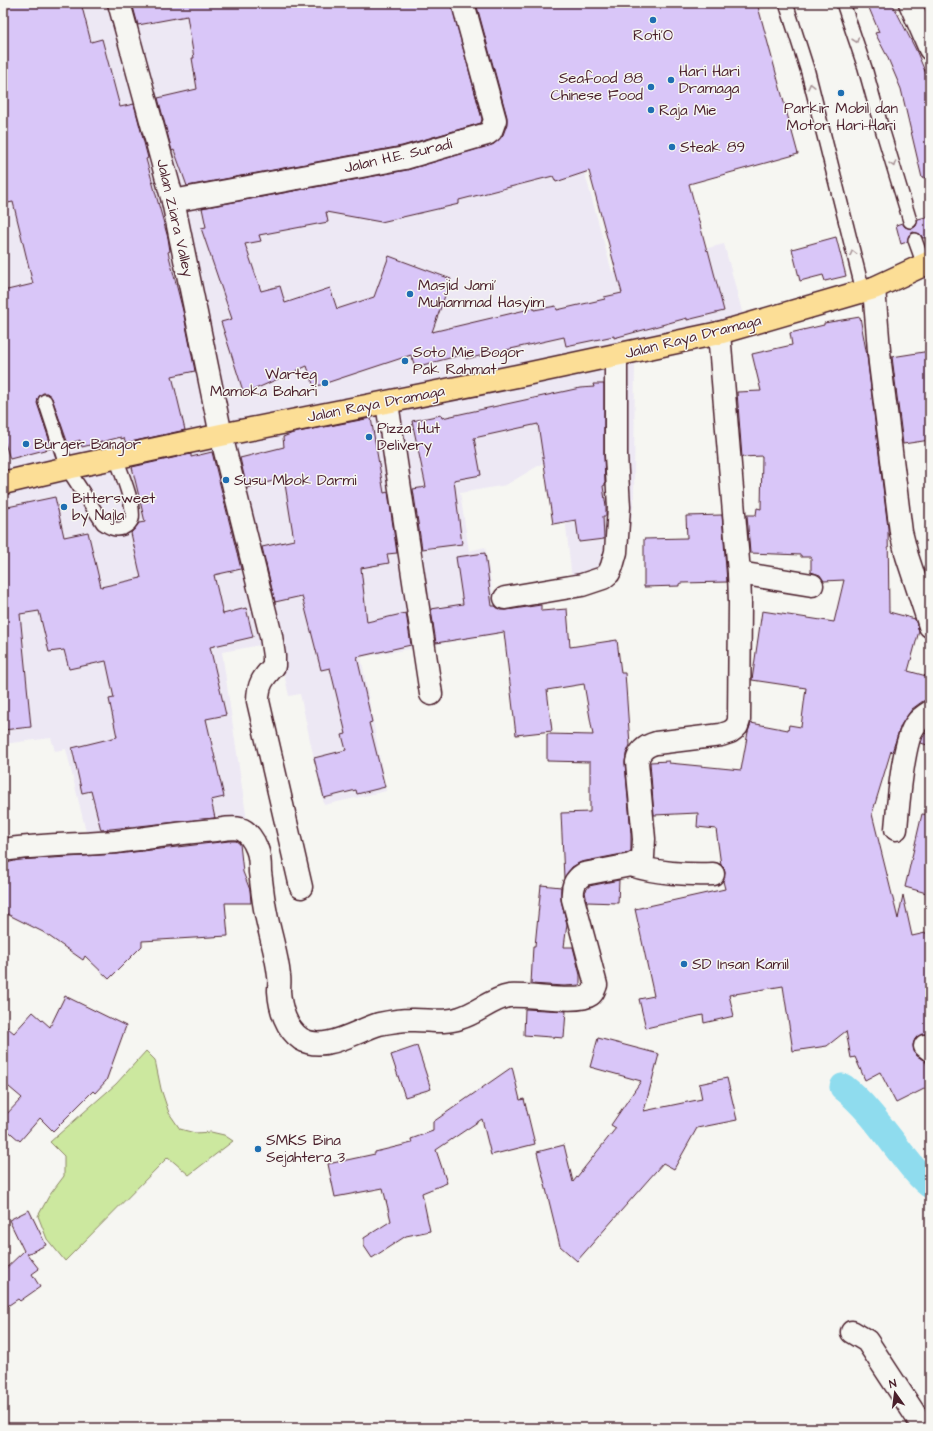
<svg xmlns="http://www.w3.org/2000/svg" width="933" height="1431" font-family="'Architects Daughter',sans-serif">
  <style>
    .built { fill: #ede8f4 }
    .green { fill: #cce89f; stroke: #8b8465 }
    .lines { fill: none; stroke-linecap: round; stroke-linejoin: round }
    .canal { stroke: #8fdcee; stroke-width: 27 }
    .building { fill: #d9c6f8; stroke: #4a1f2b; fill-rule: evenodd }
    .lane-casing { stroke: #4a1f2b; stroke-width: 16 }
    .street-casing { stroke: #4a1f2b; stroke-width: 25 }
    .secondary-casing { stroke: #4a1f2b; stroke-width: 25 }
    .highway-casing { stroke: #4a1f2b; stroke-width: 25 }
    .lane { stroke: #f6f6f2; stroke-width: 13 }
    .street { stroke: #f6f6f2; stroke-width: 22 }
    .secondary { stroke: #f6f6f2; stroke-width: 22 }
    .highway { stroke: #fcde96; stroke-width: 22 }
    .oneway { stroke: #a99598 }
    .poi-dot { fill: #1f6fb2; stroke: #f6f6f2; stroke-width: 1.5 }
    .labels { text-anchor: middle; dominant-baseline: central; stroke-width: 3; stroke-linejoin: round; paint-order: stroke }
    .poi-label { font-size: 15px; fill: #4a1f2b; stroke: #f6f6f2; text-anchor: start }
    .street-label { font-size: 15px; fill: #4a1f2b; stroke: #f6f6f2 }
  </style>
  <rect width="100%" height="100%" fill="#f6f6f2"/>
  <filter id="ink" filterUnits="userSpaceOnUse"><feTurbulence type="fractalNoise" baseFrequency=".025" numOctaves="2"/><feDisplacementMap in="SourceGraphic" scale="8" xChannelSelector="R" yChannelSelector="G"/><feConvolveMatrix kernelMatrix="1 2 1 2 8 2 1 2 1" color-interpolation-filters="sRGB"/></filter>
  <g filter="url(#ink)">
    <polygon class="built" points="3,3 538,3 612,272 724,244 743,315 635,341 634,500 628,545 624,568 614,576 572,580 558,454 506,485 460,493 469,551 485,547 500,634 361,657 386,791 324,805 300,694 289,696 277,642 222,652 247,821 88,840 66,749 55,751 51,738 3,744"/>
    <polygon class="green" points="146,1051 155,1060 161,1089 169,1113 180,1129 195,1133 211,1132 224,1135 233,1141 189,1175 168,1157 65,1261 47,1239 38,1216 49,1196 64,1176 64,1156 50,1142 116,1084"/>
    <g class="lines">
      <path class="canal" d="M843 1087C866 1105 883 1130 901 1153 910 1164 918 1176 930 1185"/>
    </g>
    <g class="building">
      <polygon points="3,3 81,3 91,42 102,39 120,107 134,104 148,158 146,159 168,238 170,251 168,252 183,311 195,371 172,376 185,430 126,443 124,438 121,439 121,437 82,447 80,440 68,444 52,398 47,393 43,393 39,396 37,403 52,448 10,459 3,437 3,291 33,284 13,202 3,204"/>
      <polygon points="132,3 451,3 482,119 481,123 402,146 187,186 174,150 172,151 158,98 197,89 192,58 194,58 187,16 138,25"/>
      <path d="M476 3H757L798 154 689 184 707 251 708 250 724 311 687 320V318L614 338V336L566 346 564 337 466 359 465 354 419 366 417 372 411 355 314 387 307 366 244 394 221 322 232 319 201 228 206 227 202 208 407 170 494 144 503 135 507 124V117ZM589 171 622 293 604 297 605 299 557 310 556 306 534 310V308L432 332 451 279 389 256 374 297 337 309 330 288 285 303 280 286 261 291 245 244 261 241 259 235 328 222 326 212 381 222 459 204V200L553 176 556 182Z"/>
      <polygon points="867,3 892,3 916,50 930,83 930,177 922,178 901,89 887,56 875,33 879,32"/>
      <polygon points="930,216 930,237 923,238 920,234 913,232 909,235 907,242 901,244 896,225 902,223 905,227 912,229 916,226 918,219"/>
      <polygon points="836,237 846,276 825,281 823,275 800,281 792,249"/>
      <polygon points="860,317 867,356 888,528 889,612 915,619 919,631 908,671 930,677 930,700 923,701 912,709 901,725 892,752 891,751 872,814 898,919 903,895 912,936 930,932 930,1035 926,1034 920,1035 915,1039 913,1045 914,1051 917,1056 925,1061 930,1070 930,1086 896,1103 880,1072 865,1080 855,1057 851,1058 846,1031 827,1046 793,1051 783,986 729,995 734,1016 704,1023 703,1015 646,1028 639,999 654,996 635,909 725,889 723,881 725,873 724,868 721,865 716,829 697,827 698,813 654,815 650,762 669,761 669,763 741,770 748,732 751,723 788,730 789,725 801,727 806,688 752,680 762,611 834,622 844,580 824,581 820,575 811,572 811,557 801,557 801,555 750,553 747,515 756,515 757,508 761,509 762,456 742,457 737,392 761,391 752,354 792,345 790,333 824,325 824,323"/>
      <polygon points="930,351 930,440 903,444 892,357"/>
      <polygon points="593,384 604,384 604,455 605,485 603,486 606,507 606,516 603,516 604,539 579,542 576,520 553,524 538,424 474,438 481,475 454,480 462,544 422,549 413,489 426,487 412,421 441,415 442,418 580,388 594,387"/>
      <polygon points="371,418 384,493 388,492 397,553 387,554 389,563 361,568 367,622 406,613 411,645 357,657 372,722 369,723 385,787 357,794 356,790 324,798 314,758 346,750 342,735 346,734 330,668 321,670 302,596 275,602 262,547 294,540 284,478 247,488 240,458 284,447 283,437 293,433"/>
      <polygon points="212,452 241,569 214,575 223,614 246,608 253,637 210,647 226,715 206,719 224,797 211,800 215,818 101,830 91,791 82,793 72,748 117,737 109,699 114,698 106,661 69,669 64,650 49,652 39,611 20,614 31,727 3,730 3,508 55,497 64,537 88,532 101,587 141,578 131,533 139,523 145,522 132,467 191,454 191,457"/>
      <polygon points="722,515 727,582 681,583 679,584 679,586 644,587 644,539 687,538 686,516"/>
      <polygon points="485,553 492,606 495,606 500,610 507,610 541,605 541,611 567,609 570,647 617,640 621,673 625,673 630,745 626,754 625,763 631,834 631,851 627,853 581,862 572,867 564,878 561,813 590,812 590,762 547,761 547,734 593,735 584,684 547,690 552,731 516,735 504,632 436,643 431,609 463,604 456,557"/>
      <polygon points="930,727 930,746 921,743 923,737"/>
      <polygon points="922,814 930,815 930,894 905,887"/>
      <polygon points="229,841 236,841 240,844 243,872 250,890 251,903 225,903 228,936 142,941 142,946 109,979 85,956 83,960 43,932 3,912 3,864 18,860 117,854"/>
      <polygon points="619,880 618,903 587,902 585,892 589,886"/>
      <polygon points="541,885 561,887 561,900 567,924 564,947 573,947 580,975 580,985 564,986 531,984 533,946 535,946"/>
      <polygon points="65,996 126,1026 106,1081 95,1093 93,1091 53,1131 40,1118 20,1141 5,1128 3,1118 22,1098 3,1082 3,1024 14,1033 33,1012 50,1027"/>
      <polygon points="525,1009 566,1011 564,1038 524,1035"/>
      <polygon points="598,1038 659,1054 644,1111 702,1099 699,1084 727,1078 737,1120 697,1128 674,1169 663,1163 577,1261 560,1246 537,1152 564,1145 573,1182 616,1128 611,1125 641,1081 590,1067"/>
      <polygon points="417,1046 431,1089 405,1097 391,1055"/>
      <polygon points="512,1067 520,1100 524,1099 535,1144 491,1155 482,1119 436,1150 447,1183 422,1193 430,1231 406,1236 372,1258 364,1246 364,1238 391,1221 383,1188 335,1197 328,1164 375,1154 375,1152 412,1143 411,1139 433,1131 433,1122"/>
      <polygon points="29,1210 46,1245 27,1254 39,1269 32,1274 40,1287 20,1301 18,1299 3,1309 3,1271 24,1251 9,1220"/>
    </g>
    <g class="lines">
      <g class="lane-casing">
        <g id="lane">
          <polyline points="786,3 808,72 863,291"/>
          <polyline points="843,3 865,68 880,122 910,221"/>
          <polyline points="915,240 924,265"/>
          <path d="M45 401 67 468 103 523C109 527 115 531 123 528 127 526 131 523 132 519 135 505 121 472 116 458"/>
        </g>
      </g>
      <g class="street-casing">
        <g id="street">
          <path d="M119 3 173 201 221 435 271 636 274 656V666C263 678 258 684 258 701L301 887"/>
          <polyline points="173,201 405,158 487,134 491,131 495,120 463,3"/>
          <polyline points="874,288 880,363 901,532 907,556 930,626"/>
          <polyline points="387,403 431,694"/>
          <polyline points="739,573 812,585"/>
          <polyline points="505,598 582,585 603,578 609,573 612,566 616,552 619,507 616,455 616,356"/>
          <path d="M896 829C898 807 903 738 916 724 919 719 925 715 930 712"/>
          <path d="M3 850C40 844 78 845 116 842 149 838 183 832 216 830 223 829 233 827 240 829 248 831 254 841 257 849 260 856 260 864 260 872 262 886 263 900 266 914 270 935 277 955 279 976 280 981 279 986 279 991 280 1008 286 1029 301 1039 324 1053 356 1031 379 1024 389 1022 399 1020 410 1020 426 1019 444 1024 460 1018 478 1013 491 999 509 996 527 994 578 1004 590 995 594 992 594 989 596 985L573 899C572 887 574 880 584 874L631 865 638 861 643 857 644 839 637 762C639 751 645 746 656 743L721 735 730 732 734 729 737 726 739 720 740 603 739 573 719 333"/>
          <path d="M631 865C655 873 688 875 713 874"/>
          <polyline points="925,1046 930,1050"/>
          <polyline points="852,1332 867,1341 924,1428"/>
        </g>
      </g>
      <g class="secondary-casing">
        <polyline id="secondary" points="910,3 930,49"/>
      </g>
      <g class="highway-casing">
        <polyline id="highway" points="3,483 67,468 221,435 517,376 719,333 874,288 930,262"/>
      </g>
      <use href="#lane" class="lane"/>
      <use href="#street" class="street"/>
      <use href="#secondary" class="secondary"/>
      <use href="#highway" class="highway"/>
    </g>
    <defs><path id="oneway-chevron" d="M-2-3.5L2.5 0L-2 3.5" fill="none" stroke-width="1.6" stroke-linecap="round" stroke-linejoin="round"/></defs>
    <g class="oneway">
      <use href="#oneway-chevron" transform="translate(856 40) rotate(71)"/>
      <use href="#oneway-chevron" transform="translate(811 86) rotate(-104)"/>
      <use href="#oneway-chevron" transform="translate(893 164) rotate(72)"/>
      <use href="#oneway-chevron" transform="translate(853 253) rotate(-104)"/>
    </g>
  </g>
  <g class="poi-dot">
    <circle cx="653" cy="20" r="4"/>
    <circle cx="671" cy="80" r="4"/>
    <circle cx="651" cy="87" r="4"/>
    <circle cx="841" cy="93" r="4"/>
    <circle cx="651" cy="110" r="4"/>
    <circle cx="672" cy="147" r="4"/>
    <circle cx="410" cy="294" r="4"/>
    <circle cx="405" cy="361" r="4"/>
    <circle cx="325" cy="383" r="4"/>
    <circle cx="369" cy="437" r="4"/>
    <circle cx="26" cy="444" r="4"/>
    <circle cx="226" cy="480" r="4"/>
    <circle cx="64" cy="507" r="4"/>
    <circle cx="684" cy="964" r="4"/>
    <circle cx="258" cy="1149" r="4"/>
  </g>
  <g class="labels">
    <g class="poi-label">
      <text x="653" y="35" text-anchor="middle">Roti'O</text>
      <text x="679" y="71">Hari Hari<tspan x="679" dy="17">Dramaga</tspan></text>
      <text x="643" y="78" text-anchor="end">Seafood 88<tspan x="643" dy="17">Chinese Food</tspan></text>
      <text x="841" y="108" text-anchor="middle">Parkir Mobil dan<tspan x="841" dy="17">Motor Hari-Hari</tspan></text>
      <text x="659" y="110">Raja Mie</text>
      <text x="680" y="147">Steak 89</text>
      <text x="418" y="285">Masjid Jami'<tspan x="418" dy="17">Muhammad Hasyim</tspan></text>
      <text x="413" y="352">Soto Mie Bogor<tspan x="413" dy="17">Pak Rahmat</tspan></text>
      <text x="317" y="374" text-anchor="end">Warteg<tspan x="317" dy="17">Mamoka Bahari</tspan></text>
      <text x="377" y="428">Pizza Hut<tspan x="377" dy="17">Delivery</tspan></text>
      <text x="34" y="444">Burger Bangor</text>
      <text x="234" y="480">Susu Mbok Darmi</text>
      <text x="72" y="498">Bittersweet<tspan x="72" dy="17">by Najla</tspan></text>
      <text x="692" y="964">SD Insan Kamil</text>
      <text x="266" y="1140">SMKS Bina<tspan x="266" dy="17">Sejahtera 3</tspan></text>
    </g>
    <g class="street-label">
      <text transform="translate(398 156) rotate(-13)">Jalan H.E. Suradi</text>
      <text transform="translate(175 218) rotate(77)">Jalan Ziara Valley</text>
      <text transform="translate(693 337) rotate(-14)">Jalan Raya Dramaga</text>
      <text transform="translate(376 404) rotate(-11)">Jalan Raya Dramaga</text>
    </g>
  </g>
  <rect width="933" height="1431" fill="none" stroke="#f6f6f2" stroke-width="16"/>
  <rect x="8" y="8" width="917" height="1415" fill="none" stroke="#4a1f2b" stroke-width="1.5" filter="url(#ink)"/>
  <g transform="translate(895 1393) rotate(346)" stroke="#f6f6f2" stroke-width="3" paint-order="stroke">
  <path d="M0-3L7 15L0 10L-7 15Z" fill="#4a1f2b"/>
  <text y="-6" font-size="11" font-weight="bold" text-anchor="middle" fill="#4a1f2b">N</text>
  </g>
</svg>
